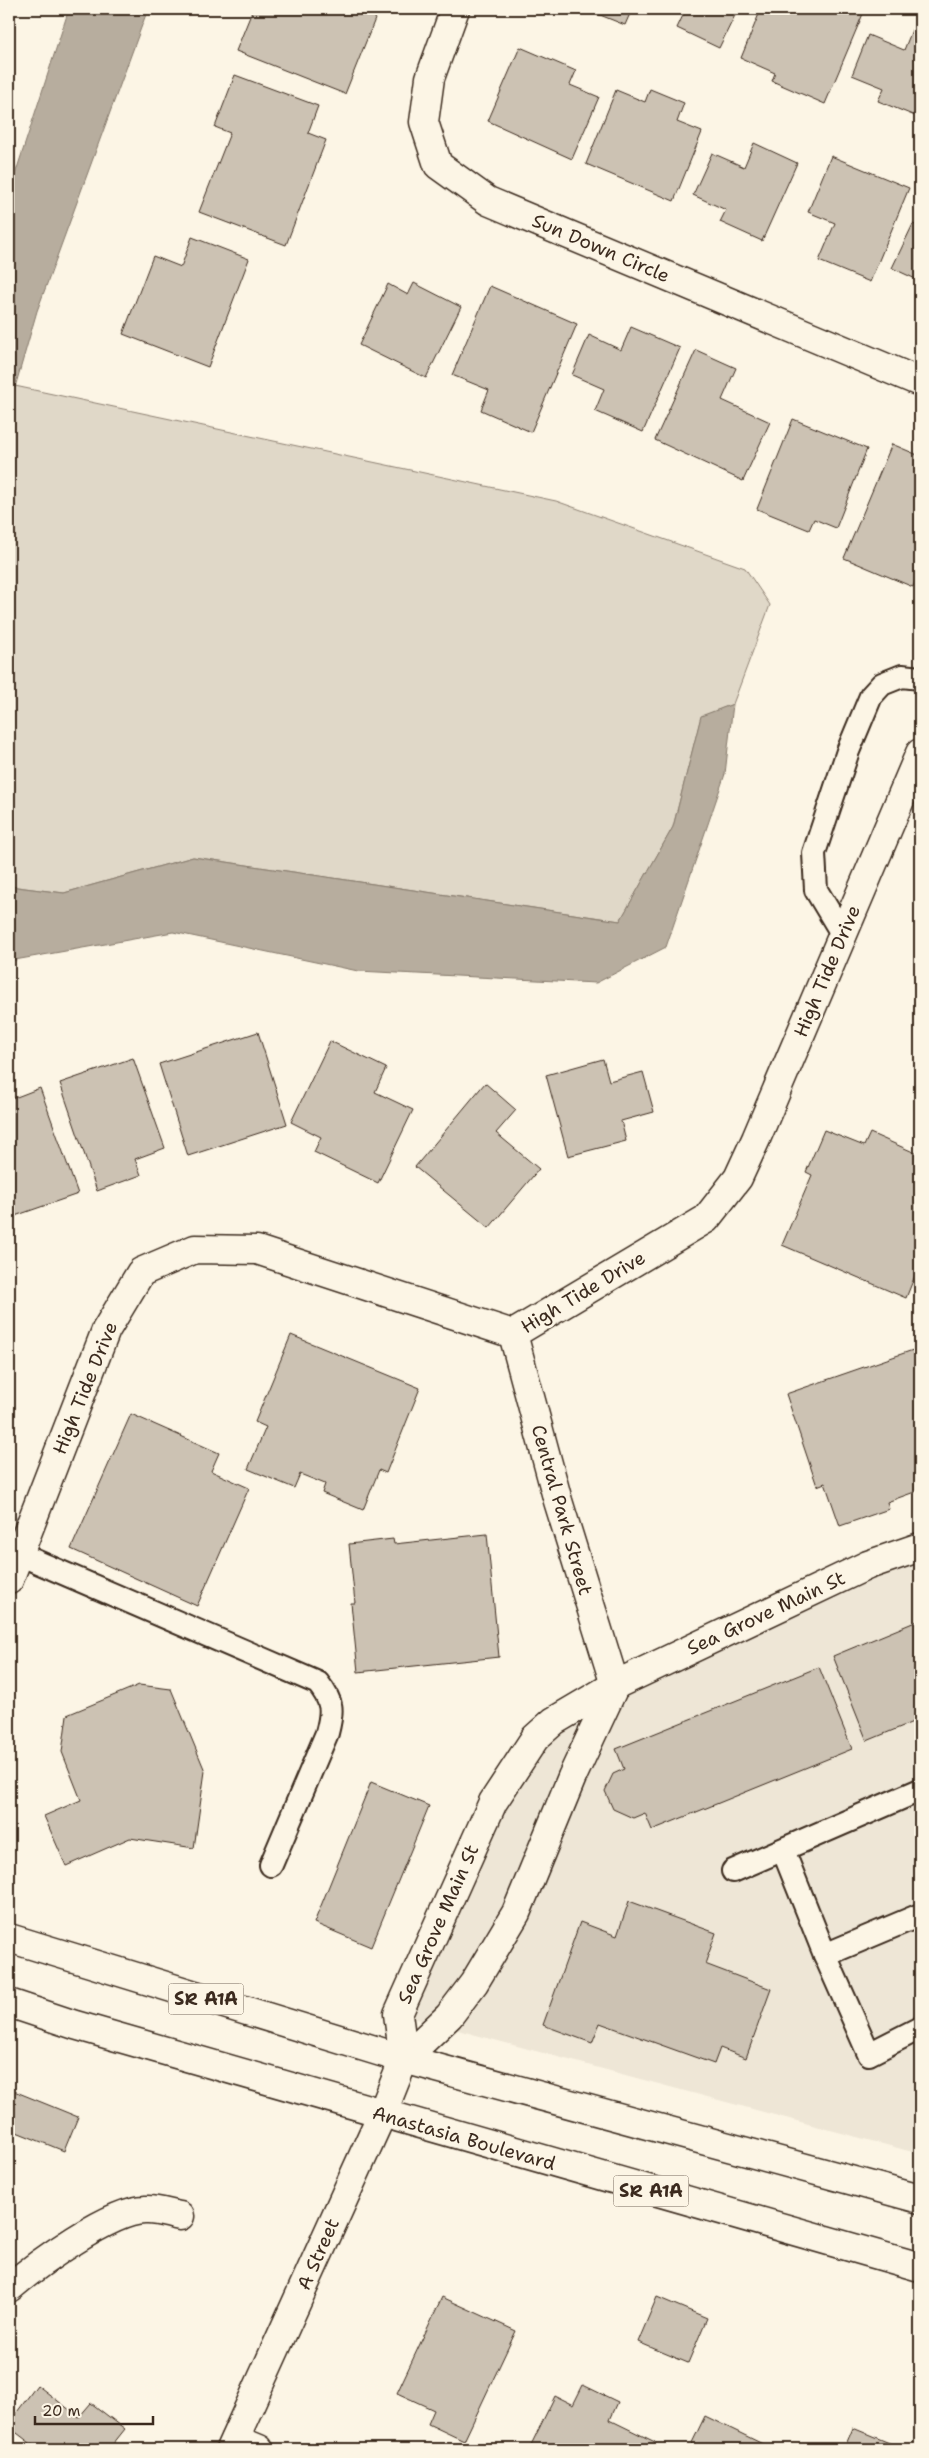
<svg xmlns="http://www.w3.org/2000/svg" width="929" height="2458" font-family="'Shantell Sans',sans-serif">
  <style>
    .built { fill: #eee6d6 }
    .green { fill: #e0d8c8; stroke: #8e8173 }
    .water { fill: #b7ad9e; stroke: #85796b }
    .building { fill: #ccc2b3; stroke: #3b2a1e }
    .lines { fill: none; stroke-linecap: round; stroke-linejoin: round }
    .service-casing { stroke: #3b2a1e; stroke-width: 26 }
    .minor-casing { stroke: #3b2a1e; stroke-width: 31 }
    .tertiary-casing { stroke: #3b2a1e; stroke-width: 31 }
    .primary-casing { stroke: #3b2a1e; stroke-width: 31 }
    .service { stroke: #fcf5e5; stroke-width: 22 }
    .minor { stroke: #fcf5e5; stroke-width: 28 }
    .tertiary { stroke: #fcf5e5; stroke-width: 28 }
    .primary { stroke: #fcf5e5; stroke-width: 28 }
    .labels { text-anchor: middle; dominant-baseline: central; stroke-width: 5; stroke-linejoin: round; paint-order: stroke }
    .shield { fill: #fcf5e5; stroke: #75675a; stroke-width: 1 }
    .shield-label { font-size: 18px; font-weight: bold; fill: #3b2a1e }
    .street-label { font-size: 19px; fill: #3b2a1e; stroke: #fcf5e5 }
  </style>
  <rect width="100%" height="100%" fill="#fcf5e5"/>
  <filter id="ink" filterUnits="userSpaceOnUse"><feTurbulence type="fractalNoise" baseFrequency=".02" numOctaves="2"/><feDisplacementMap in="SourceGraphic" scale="10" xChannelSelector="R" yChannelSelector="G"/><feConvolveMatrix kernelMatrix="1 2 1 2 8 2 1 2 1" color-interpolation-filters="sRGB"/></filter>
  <g filter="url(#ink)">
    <polygon class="built" points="920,1547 920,2154 398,2014 535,1738"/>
    <polygon class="green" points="15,386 556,501 745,568 770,605 733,704 701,717 673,827 620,921 193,857 64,893 9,886 9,408"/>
    <g class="water">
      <polygon points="69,9 150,9 145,17 37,311 9,408 9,193"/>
      <polygon points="733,704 725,774 666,947 596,983 358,971 173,932 9,961 9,886 64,893 193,857 620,921 673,827 701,716"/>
    </g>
    <g class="building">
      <polygon points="253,9 379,9 345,94 236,51"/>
      <polygon points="585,9 632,9 625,25"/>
      <polygon points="686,9 738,9 719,48 677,28"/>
      <polygon points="761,9 865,9 825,104 772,81 775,73 741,58"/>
      <polygon points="916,20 920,22 920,118 878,101 884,88 852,75 868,35 904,50"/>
      <polygon points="520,47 576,71 570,85 599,97 572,159 488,121"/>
      <polygon points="235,75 318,106 308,133 326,140 286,245 199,212 230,133 215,127"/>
      <polygon points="650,89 684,103 677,122 702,132 674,201 586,164 616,90 645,102"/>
      <polygon points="754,143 797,163 762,241 720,222 726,210 693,195 712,153 744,167"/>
      <polygon points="831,156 909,188 870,282 819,261 835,223 808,212"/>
      <polygon points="913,224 920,227 920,281 892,268"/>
      <polygon points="192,237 249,259 208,367 123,334 153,256 181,267"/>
      <polygon points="414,283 461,307 426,378 359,345 388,284 408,295"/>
      <polygon points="490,286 577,324 531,432 481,410 489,390 452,375"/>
      <polygon points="631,327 680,348 643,432 595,411 604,389 572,375 589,335 621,350"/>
      <polygon points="696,350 736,368 722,400 770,422 743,481 655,440"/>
      <polygon points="793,419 867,449 836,528 814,519 809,530 757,509"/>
      <polygon points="892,444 920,456 920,569 913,587 844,558"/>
      <polygon points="258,1032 287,1124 188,1156 159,1064"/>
      <polygon points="330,1041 386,1068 375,1092 413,1110 378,1183 314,1152 321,1137 291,1122"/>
      <polygon points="133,1058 165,1148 135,1159 141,1175 97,1191 60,1083"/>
      <polygon points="603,1059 609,1081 643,1072 654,1112 621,1121 626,1141 568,1156 546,1075"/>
      <polygon points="485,1083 516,1110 496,1133 539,1169 489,1228 415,1167"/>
      <polygon points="40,1088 78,1194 9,1218 9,1100"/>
      <polygon points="824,1130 864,1146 870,1133 920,1155 920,1263 906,1298 782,1245 812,1175 806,1172"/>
      <polygon points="291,1335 420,1388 386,1473 379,1470 363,1510 322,1493 325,1484 300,1474 294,1488 248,1469 266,1427 255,1422"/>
      <polygon points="913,1350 920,1371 920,1490 887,1502 889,1509 840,1526 825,1483 817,1486 786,1394"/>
      <polygon points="131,1414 219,1453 211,1471 249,1488 197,1606 71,1549"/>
      <polygon points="487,1534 499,1657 358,1672 351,1603 355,1603 349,1544 393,1539 394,1544"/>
      <polygon points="920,1620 920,1719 867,1741 833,1656"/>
      <polygon points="819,1667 852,1749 652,1830 645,1813 633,1818 613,1809 605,1791 613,1774 624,1769 616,1749"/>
      <polygon points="139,1685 171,1689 205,1771 194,1848 130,1838 66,1866 44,1816 81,1800 62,1752 67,1715"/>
      <polygon points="371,1782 429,1806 371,1947 314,1923"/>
      <polygon points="629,1901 716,1933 705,1964 771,1989 746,2058 720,2048 714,2064 600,2023 592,2043 543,2025 580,1922 617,1936"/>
      <polygon points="9,2089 78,2117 64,2151 9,2129"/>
      <polygon points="442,2297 516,2331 464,2441 428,2424 434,2410 397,2393"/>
      <polygon points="657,2297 707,2318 688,2363 638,2342"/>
      <polygon points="37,2385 79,2417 91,2403 125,2429 109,2449 38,2449 9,2427 9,2423"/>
      <polygon points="583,2385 618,2402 610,2420 655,2442 651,2449 529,2449 555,2396 573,2405"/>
      <polygon points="705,2416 773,2449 689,2449"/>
      <polygon points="853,2428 904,2449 844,2449"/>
    </g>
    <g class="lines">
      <g class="service-casing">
        <g id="service">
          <polyline points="843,935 816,890 814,853 848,751 871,696 882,684 902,676 920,678"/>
          <path d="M19 1554 318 1683C333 1702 333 1710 327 1733L271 1865"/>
          <polyline points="783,1850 825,1955"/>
          <polyline points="733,1871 920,1790"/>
          <polyline points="920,1915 825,1955 869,2054 920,2028"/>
        </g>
      </g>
      <g class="minor-casing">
        <g id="minor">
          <polyline points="455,9 430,78 424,122 438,165 488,201 920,382"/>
          <polyline points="513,1334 558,1501 615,1685"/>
          <polyline points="9,1580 106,1330 141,1272 195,1249 257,1250 513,1334 706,1219 738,1178 756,1139 920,753"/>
          <polyline points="404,2059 398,2014 493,1802 535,1738 554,1721 615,1685 868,1565 920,1547"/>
          <polyline points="404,2059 449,2016 474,1983 516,1913 572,1777 615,1685"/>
          <path d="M9 2288C36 2265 111 2210 145 2210 156 2209 169 2214 180 2216"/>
          <polyline points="235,2439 259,2449"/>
        </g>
      </g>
      <g class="tertiary-casing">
        <polyline id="tertiary" points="230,2449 382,2114 404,2059"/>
      </g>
      <g class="primary-casing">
        <g id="primary">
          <polyline points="9,1938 404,2059 920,2199"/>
          <polyline points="9,2003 75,2025 920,2267"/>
        </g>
      </g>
      <use href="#service" class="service"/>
      <use href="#minor" class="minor"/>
      <use href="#tertiary" class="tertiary"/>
      <use href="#primary" class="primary"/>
    </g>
  </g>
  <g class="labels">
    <g class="shield">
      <rect x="168.5" y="1983.5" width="75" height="31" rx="4"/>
      <rect x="613.5" y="2175.5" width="75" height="31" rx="4"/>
    </g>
    <g class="shield-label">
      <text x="206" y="1999">SR A1A</text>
      <text x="651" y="2191">SR A1A</text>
    </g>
    <g class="street-label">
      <text transform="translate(601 248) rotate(23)">Sun Down Circle</text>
      <text transform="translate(827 971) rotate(-67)">High Tide Drive</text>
      <text transform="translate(583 1292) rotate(-31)">High Tide Drive</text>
      <text transform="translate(85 1388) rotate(-68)">High Tide Drive</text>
      <text transform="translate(562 1510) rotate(74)">Central Park Street</text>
      <text transform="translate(766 1613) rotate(-25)">Sea Grove Main St</text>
      <text transform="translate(438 1924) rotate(-66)">Sea Grove Main St</text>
      <text transform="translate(464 2138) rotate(16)">Anastasia Boulevard</text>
      <text transform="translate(318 2254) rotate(-66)">A Street</text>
    </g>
  </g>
  <rect width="929" height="2458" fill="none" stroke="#fcf5e5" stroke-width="30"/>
  <rect x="15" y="15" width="899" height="2428" fill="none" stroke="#3b2a1e" stroke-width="2" filter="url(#ink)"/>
  <path d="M35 2416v8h118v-8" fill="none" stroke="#3b2a1e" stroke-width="2.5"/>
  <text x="42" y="2416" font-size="15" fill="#3b2a1e" stroke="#fcf5e5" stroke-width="4" paint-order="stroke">20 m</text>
</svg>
